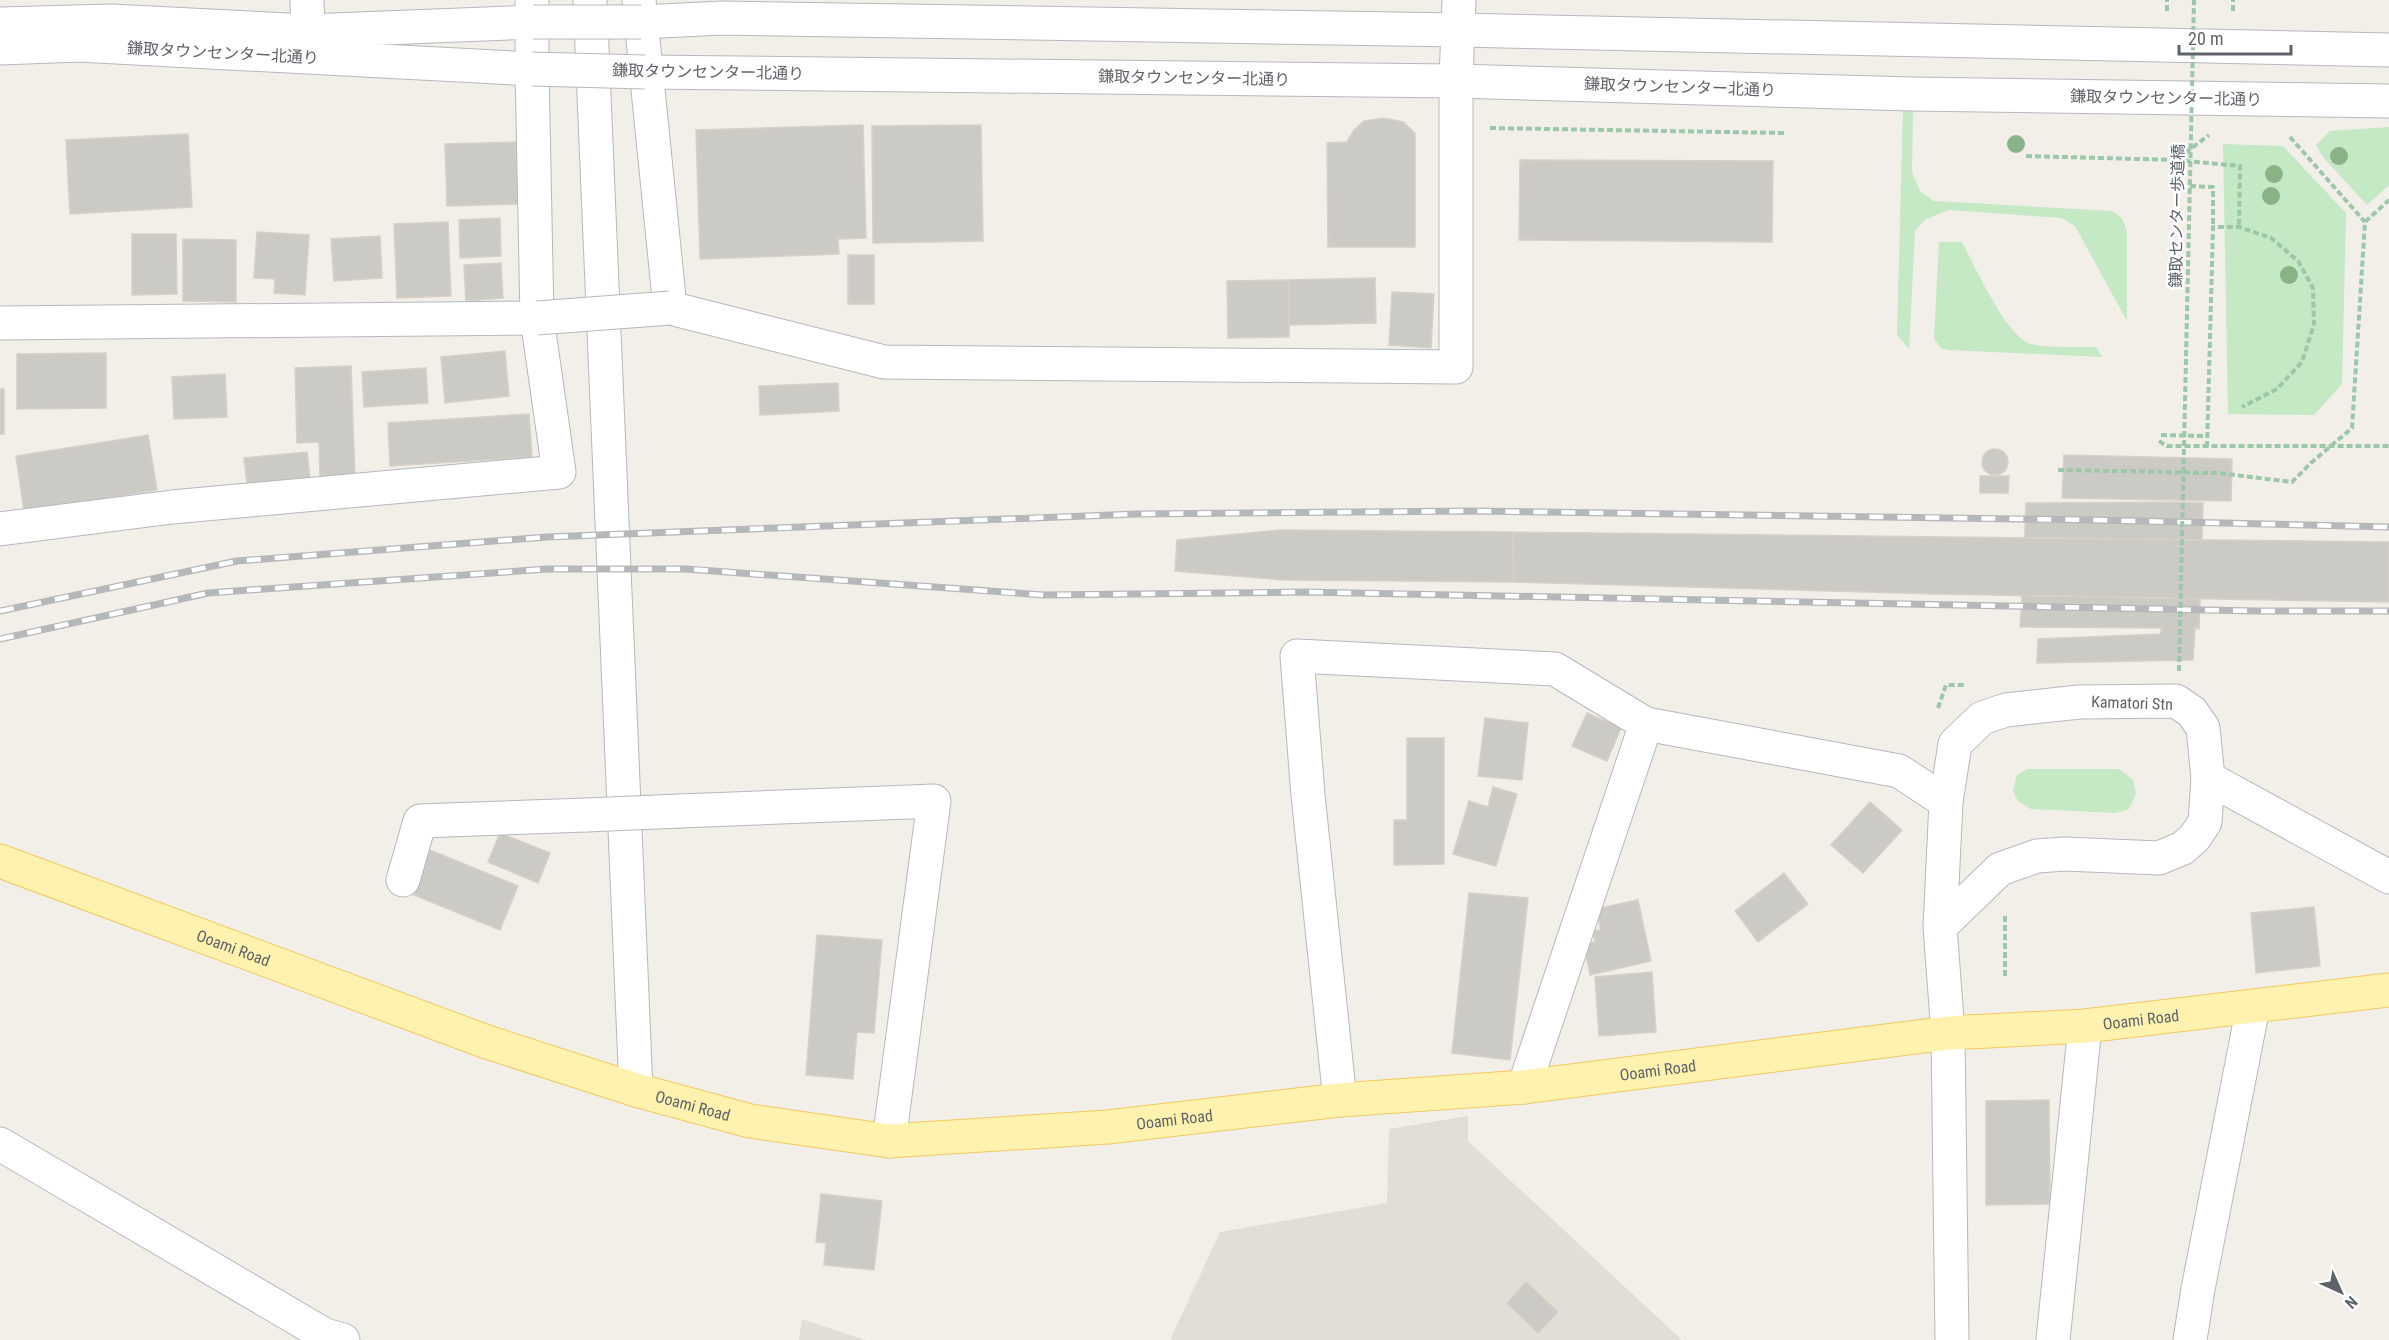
<svg xmlns="http://www.w3.org/2000/svg" width="2389" height="1340" font-family="'Roboto Condensed','Noto Sans JP',sans-serif">
  <style>
    .education { fill: #e1ded6 }
    .green { fill: #c5e8c5 }
    .building { fill: #cccac5; stroke: #d6d1c6; stroke-width: 1.5 }
    .lines { fill: none; stroke-linecap: round; stroke-linejoin: round }
    .minor-casing { stroke: #b5b8bc; stroke-width: 35 }
    .major-casing { stroke: #f2c960; stroke-width: 35 }
    .path { stroke: #9cc7a9; stroke-width: 4; stroke-dasharray: 6 3; stroke-linecap: butt }
    .minor { stroke: #fff; stroke-width: 33 }
    .major { stroke: #fff2af; stroke-width: 33 }
    .rail-casing { stroke: #b6b7b8; stroke-width: 7 }
    .rail { stroke: #fff; stroke-width: 4.5; stroke-dasharray: 14; stroke-linecap: butt }
    .minor-bridge-casing { stroke: #b5b8bc; stroke-width: 35; stroke-linecap: butt }
    .path-bridge { stroke: #9cc7a9; stroke-width: 4; stroke-dasharray: 6 3; stroke-linecap: butt }
    .minor-bridge { stroke: #fff; stroke-width: 33 }
    .tree { fill: #89b387 }
    .labels { text-anchor: middle; dominant-baseline: central; stroke-width: 4.5; stroke-linejoin: round; paint-order: stroke }
    .street-label { font-size: 16px; fill: #5f6368; stroke: #fff }
  </style>
  <rect width="100%" height="100%" fill="#f1efe8"/>
  <g class="education">
    <polygon points="1468,1116 1468,1141 1682,1340 1170,1340 1220,1232 1387,1203 1389,1129"/>
    <polygon points="802,1319 865,1340 799,1340"/>
  </g>
  <g class="green">
    <polygon points="1903,108 1913,108 1912,172 1920,191 1934,201 2112,211 2122,218 2127,231 2127,321 2075,226 2061,218 1949,210 1926,219 1915,231 1909,349 1897,335"/>
    <polygon points="2389,127 2389,185 2367,205 2323,157 2316,145 2330,131"/>
    <polygon points="2223,144 2283,146 2346,213 2342,384 2314,415 2228,414"/>
    <path d="M1939 242H1962C1975 266 2006 337 2031 344 2045 348 2081 347 2096 347L2102 357 1949 350 1941 348 1934 339Z"/>
    <polygon points="2028,769 2119,769 2133,780 2136,794 2129,809 2116,813 2031,809 2018,801 2013,791 2017,775"/>
  </g>
  <g class="building">
    <polygon points="1384,118 1403,122 1415,133 1415,247 1328,247 1327,143 1347,142 1354,130 1364,121"/>
    <polygon points="863,125 866,238 838,239 839,254 700,259 696,130"/>
    <polygon points="981,125 983,241 873,243 872,126"/>
    <polygon points="188,134 192,207 70,214 66,140"/>
    <polygon points="516,142 518,204 447,206 445,144"/>
    <polygon points="1520,160 1773,161 1772,242 1519,240"/>
    <polygon points="500,218 501,256 460,258 459,220"/>
    <polygon points="448,222 451,296 397,298 394,224"/>
    <polygon points="257,232 309,235 305,295 274,293 275,279 254,278"/>
    <polygon points="132,234 176,234 177,294 132,295"/>
    <polygon points="380,236 382,278 334,281 331,239"/>
    <polygon points="183,239 236,240 236,302 183,301"/>
    <rect x="848" y="255" width="26" height="49"/>
    <polygon points="501,263 503,298 466,301 464,265"/>
    <polygon points="1375,278 1376,323 1289,325 1289,280"/>
    <polygon points="1289,280 1289,337 1228,338 1227,281"/>
    <polygon points="1392,292 1434,294 1431,348 1389,345"/>
    <polygon points="505,351 509,396 445,403 441,357"/>
    <polygon points="106,353 106,408 17,409 17,354"/>
    <polygon points="351,366 355,477 320,478 319,442 297,443 295,368"/>
    <polygon points="426,368 428,403 364,407 362,372"/>
    <polygon points="225,374 227,417 174,419 172,377"/>
    <polygon points="838,383 839,411 760,415 759,386"/>
    <rect x="0" y="389" width="4" height="45"/>
    <polygon points="529,414 532,457 390,466 388,423"/>
    <polygon points="148,435 157,490 24,511 16,456"/>
    <circle cx="1995" cy="462" r="13"/>
    <polygon points="307,452 310,478 247,484 244,458"/>
    <polygon points="2064,455 2232,459 2231,501 2062,498"/>
    <polygon points="1980,476 2009,476 2008,493 1980,493"/>
    <polygon points="2182,502 2203,503 2199,629 2195,628 2193,660 2037,663 2038,639 2160,634 2162,628 2020,627 2023,582 1961,574 1961,556 2024,554 2026,503"/>
    <polygon points="1281,530 1513,532 1514,582 1283,580 1175,571 1177,540"/>
    <polygon points="1513,532 2389,542 2389,602 1935,594 1514,582"/>
    <polygon points="1587,713 1621,728 1607,761 1572,746"/>
    <polygon points="1485,718 1528,723 1522,780 1478,776"/>
    <polygon points="1407,738 1444,738 1444,864 1394,865 1394,820 1407,820"/>
    <polygon points="1493,787 1517,794 1496,866 1453,854 1469,801 1488,807"/>
    <polygon points="1870,802 1902,830 1863,873 1831,845"/>
    <polygon points="500,833 550,853 538,883 488,862"/>
    <polygon points="425,848 518,886 500,930 407,892"/>
    <polygon points="1784,873 1808,904 1758,942 1735,911"/>
    <polygon points="1469,893 1528,898 1510,1060 1452,1053"/>
    <polygon points="1638,900 1651,961 1590,975 1584,945 1595,942 1593,931 1601,930 1596,909"/>
    <polygon points="2314,907 2320,966 2256,973 2251,913"/>
    <polygon points="817,935 882,940 874,1033 857,1032 853,1079 806,1075"/>
    <polygon points="1652,972 1656,1032 1599,1036 1595,977"/>
    <polygon points="2049,1100 2050,1204 1986,1205 1986,1101"/>
    <polygon points="821,1194 882,1201 874,1270 824,1265 826,1243 816,1242"/>
    <polygon points="1526,1282 1558,1312 1538,1333 1507,1303"/>
  </g>
  <g class="lines">
    <g class="minor-casing">
      <g id="minor">
        <polyline points="307,0 308,31"/>
        <polyline points="590,0 636,1090"/>
        <polyline points="639,0 670,308 884,362 1456,367 1456,81 1459,0"/>
        <polyline points="641,22 723,18 1459,30 2389,50"/>
        <polyline points="0,24 111,21 308,31 533,22"/>
        <polyline points="0,48 79,45 532,69"/>
        <polyline points="645,72 1456,81 1912,94 2389,101"/>
        <polyline points="0,323 537,318"/>
        <polyline points="0,529 172,507 559,472 537,318 532,69 532,0"/>
        <polyline points="2208,778 2389,877"/>
        <polyline points="680,811 934,801 889,1141"/>
        <polyline points="403,880 420,821 586,815"/>
        <polyline points="1940,927 2000,869 2037,856 2065,854 2159,858 2183,848 2195,837 2205,822 2208,778 2203,728 2192,712 2176,701 2079,702 2006,710 1982,718 1955,744 1946,802 1940,927 1948,1033 1952,1340"/>
        <polyline points="1524,1087 1646,724"/>
        <polyline points="1340,1100 1308,795 1297,656 1555,669 1646,724 1899,771 1946,802"/>
        <polyline points="0,1144 325,1335 343,1340"/>
        <polyline points="2053,1340 2085,1026"/>
        <polyline points="2190,1340 2198,1289 2253,1007"/>
      </g>
    </g>
    <g class="major-casing">
      <g id="major">
        <path id="s1" d="M0 861 487 1042 636 1090 750 1121 889 1141 1108 1127 1340 1100 1524 1087 1948 1033 2085 1026 2389 990"/>
      </g>
    </g>
    <g class="path">
      <polyline points="2167,11 2167,0"/>
      <polyline points="2233,11 2233,0"/>
      <polyline points="1490,128 1784,133"/>
      <polyline points="2290,137 2365,222"/>
      <polyline points="2026,156 2176,160 2209,135"/>
      <polyline points="2176,160 2240,166 2239,227"/>
      <polyline points="2190,186 2213,187 2213,227"/>
      <polyline points="2161,435 2207,436"/>
      <polyline points="2159,441 2167,446 2389,446"/>
      <polyline points="2207,447 2213,227 2239,227 2271,238 2298,261 2313,288 2314,324 2302,362 2277,389 2242,407"/>
      <polyline points="2058,470 2218,473 2292,482 2312,462 2352,428 2365,222 2389,200"/>
      <polyline points="1938,708 1946,685 1965,685"/>
      <polyline points="2005,976 2005,914"/>
    </g>
    <use href="#minor" class="minor"/>
    <use href="#major" class="major"/>
    <g class="rail-casing">
      <g id="rail">
        <polyline points="0,611 237,561 547,537 1136,514 1473,511 2093,520 2389,527"/>
        <polyline points="0,639 208,593 548,569 686,569 1044,595 1305,592 2257,611 2389,611"/>
      </g>
    </g>
    <use href="#rail" class="rail"/>
    <g class="minor-bridge-casing">
      <g id="minor-bridge">
        <polyline points="533,22 641,22"/>
        <polyline points="532,69 645,72"/>
        <polyline points="537,318 670,308"/>
        <polyline points="586,815 680,811"/>
      </g>
    </g>
    <polyline class="path-bridge" points="2179,671 2194,0"/>
    <use href="#minor-bridge" class="minor-bridge"/>
  </g>
  <g class="tree">
    <circle cx="2016" cy="144" r="9"/>
    <circle cx="2339" cy="156" r="9"/>
    <circle cx="2274" cy="174" r="9"/>
    <circle cx="2271" cy="196" r="9"/>
    <circle cx="2289" cy="275" r="9"/>
  </g>
  <g class="labels">
    <g class="street-label">
      <text transform="translate(223 53) rotate(3)">鎌取タウンセンター北通り</text>
      <text transform="translate(708 72) rotate(1)">鎌取タウンセンター北通り</text>
      <text transform="translate(1194 78) rotate(1)">鎌取タウンセンター北通り</text>
      <text transform="translate(1680 87) rotate(2)">鎌取タウンセンター北通り</text>
      <text transform="translate(2166 98) rotate(1)">鎌取タウンセンター北通り</text>
      <text transform="translate(2177 216) rotate(-89)">鎌取センター歩道橋</text>
      <text transform="translate(2132 703) rotate(2)">Kamatori Stn</text>
      <text stroke="none"><textPath href="#s1" startOffset="249">Ooami Road</textPath></text>
      <text stroke="none"><textPath href="#s1" startOffset="2193">Ooami Road</textPath></text>
      <text stroke="none"><textPath href="#s1" startOffset="1707">Ooami Road</textPath></text>
      <text stroke="none"><textPath href="#s1" startOffset="735">Ooami Road</textPath></text>
      <text stroke="none"><textPath href="#s1" startOffset="1221">Ooami Road</textPath></text>
    </g>
  </g>
  <g transform="translate(2341 1292) rotate(135)" stroke="#ffffff" stroke-width="4.5" paint-order="stroke">
  <path d="M0-4.5L10 22L0 15L-10 22Z" fill="#5f6368"/>
  <text y="-9" font-size="16" font-weight="bold" text-anchor="middle" fill="#5f6368">N</text>
  </g>
  <path d="M2179 45v9h112v-9" fill="none" stroke="#5f6368" stroke-width="3"/>
  <text x="2188" y="45" font-size="18" fill="#5f6368" stroke="#ffffff" stroke-width="4.5" paint-order="stroke">20 m</text>
</svg>
